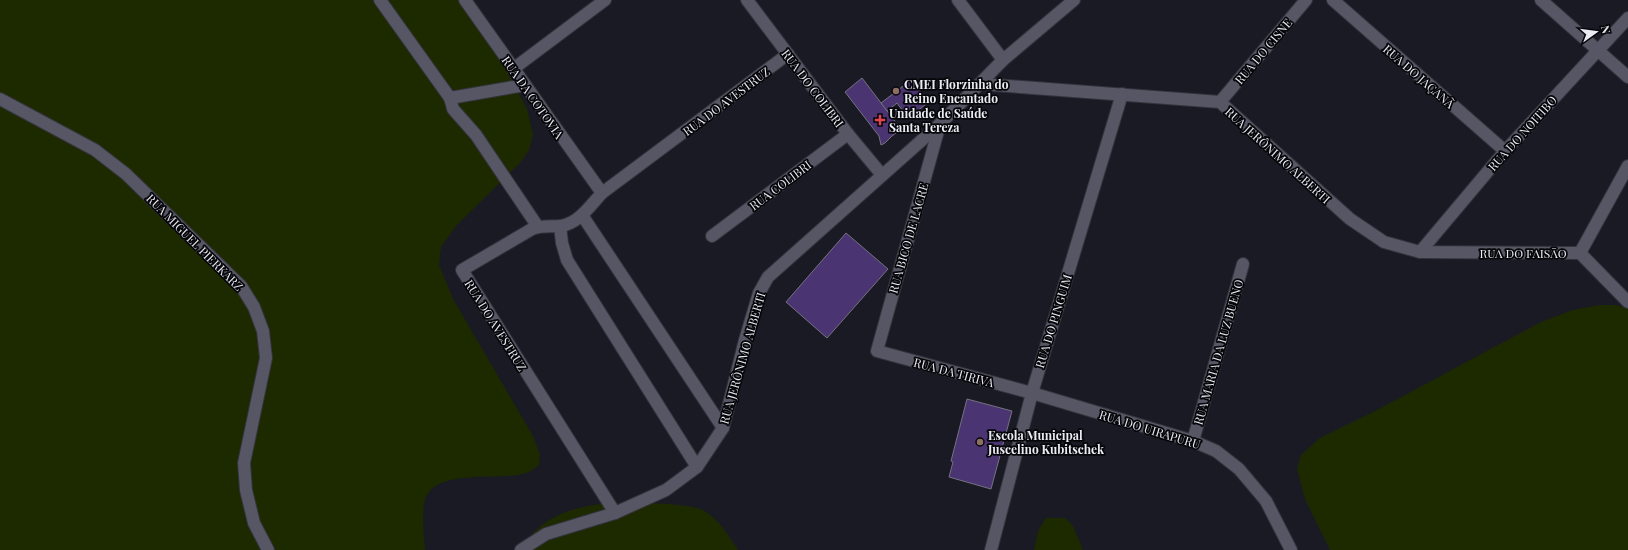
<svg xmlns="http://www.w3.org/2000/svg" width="1628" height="550" font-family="'Playfair Display',serif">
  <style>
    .green { fill: #1d2a00 }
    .building { fill: #4a3471; stroke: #757280 }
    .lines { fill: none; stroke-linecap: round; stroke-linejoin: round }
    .minor-casing { stroke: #33333c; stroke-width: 14 }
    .minor { stroke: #565664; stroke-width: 12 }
    .education-dot { fill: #8d6e63; stroke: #06060a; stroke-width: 1.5 }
    .health-dot { fill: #e0444e; stroke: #06060a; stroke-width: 1.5 }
    .labels { text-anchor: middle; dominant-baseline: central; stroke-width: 3.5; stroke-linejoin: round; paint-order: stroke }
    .street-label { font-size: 12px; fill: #eaebf3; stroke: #06060a }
    .poi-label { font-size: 12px; font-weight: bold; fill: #eaebf3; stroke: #06060a; text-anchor: start }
  </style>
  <rect width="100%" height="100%" fill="#1a1a25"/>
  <g class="green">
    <path d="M0 0H461L497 53 527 109 533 134 529 150 520 163 456 226 441 247 439 265 453 299 533 436 540 454 539 465C535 468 530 472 526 473 499 482 430 466 424 504 422 519 424 535 425 550H0Z"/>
    <polygon points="1599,305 1615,305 1628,308 1628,550 1330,550 1305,499 1297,469 1301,455 1320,438 1379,409 1541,322 1573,310"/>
    <path d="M611 503C631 504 691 501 706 512 720 521 729 536 738 550H520C540 516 574 506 611 503Z"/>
    <polygon points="1046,518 1065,518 1073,526 1083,550 1034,550 1038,531"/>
  </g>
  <g class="building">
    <polygon points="862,78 901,129 892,136 885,143 881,145 879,136 845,92"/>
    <polygon points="911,80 929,102 908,118 897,103 887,111 881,103"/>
    <polygon points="846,233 888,269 827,338 786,302"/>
    <polygon points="967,399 1012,411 991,489 949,477 953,462 951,461"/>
  </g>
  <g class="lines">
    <g class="minor-casing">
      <g id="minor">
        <polyline points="380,0 450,98 525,85"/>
        <polyline points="465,0 602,193"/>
        <polyline points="747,0 848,134 882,175"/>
        <polyline points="958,0 1003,60"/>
        <polyline points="1333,0 1505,151"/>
        <polyline points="1541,0 1628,77"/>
        <polyline points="513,69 605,0"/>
        <polyline points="981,84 1220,102 1350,219 1384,242 1420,252 1580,253 1628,302"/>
        <polyline points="450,98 453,109 476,135 538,227"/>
        <polyline points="0,99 95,150 126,174 241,286 254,307 263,331 266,358 244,463 246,490 254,523 268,550"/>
        <polyline points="1220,102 1306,0"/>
        <polyline points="940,124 877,351 1032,393 1193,441 1216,451 1239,469 1266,501 1291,550"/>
        <polyline points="582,215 723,428"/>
        <polyline points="560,226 562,243 567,260 697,467"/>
        <polyline points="712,236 848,134"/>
        <polyline points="1420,252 1505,151 1628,18"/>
        <polyline points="1580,253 1628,166"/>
        <polyline points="1193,441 1243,264"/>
        <path d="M615 513 462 270 532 229C542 225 551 227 561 226 579 223 590 206 602 193L788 54"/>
        <polyline points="521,550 546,534 615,513 666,490 697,467 723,428 745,340 759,293 768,277 940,124 1003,60 1074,0"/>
        <polyline points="991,550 1032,393 1122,94"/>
      </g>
    </g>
    <use href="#minor" class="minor"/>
  </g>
  <g class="education-dot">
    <circle cx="896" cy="91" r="4"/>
    <circle cx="980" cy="442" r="4"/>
  </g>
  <path class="health-dot" d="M878 114h4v4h4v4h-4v4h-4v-4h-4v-4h4z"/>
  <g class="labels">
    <g class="street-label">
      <text transform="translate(1263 51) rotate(-50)">RUA DO CISNE</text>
      <text transform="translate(1419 76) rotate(41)">RUA DO JAÇANÃ</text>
      <text transform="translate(813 88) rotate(53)">RUA DO COLIBRI</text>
      <text transform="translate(533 97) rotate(55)">RUA DA COTOVIA</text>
      <text transform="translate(726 101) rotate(-37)">RUA DO AVESTRUZ</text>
      <text transform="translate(1522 133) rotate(-48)">RUA DO NOITIBO</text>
      <text transform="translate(1278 155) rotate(42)">RUA JERÔNIMO ALBERTI</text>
      <text transform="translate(780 185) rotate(-37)">RUA COLIBRI</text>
      <text transform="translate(908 238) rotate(-74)">RUA BICO DE LACRE</text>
      <text transform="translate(195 242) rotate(45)">RUA MIGUEL PIERKARZ</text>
      <text x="1523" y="253">RUA DO FAISÃO</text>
      <text transform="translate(1053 321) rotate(-73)">RUA DO PINGUIM</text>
      <text transform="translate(496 325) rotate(58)">RUA DO AVESTRUZ</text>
      <text transform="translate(1218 352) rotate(-74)">RUA MARIA DA LUZ BUENO</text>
      <text transform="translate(742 358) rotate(-74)">RUA JERÔNIMO ALBERTI</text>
      <text transform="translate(954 372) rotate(15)">RUA DA TIRIVA</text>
      <text transform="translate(1150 429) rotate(17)">RUA DO UIRAPURU</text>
    </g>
    <g class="poi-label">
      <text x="904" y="84">CMEI Florzinha do<tspan x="904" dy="14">Reino Encantado</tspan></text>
      <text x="889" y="113">Unidade de Saúde<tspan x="889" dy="14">Santa Tereza</tspan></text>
      <text x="988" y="435">Escola Municipal<tspan x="988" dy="14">Juscelino Kubitschek</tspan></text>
    </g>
  </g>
  <g transform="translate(1596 32) rotate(76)" stroke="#06060a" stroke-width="3" paint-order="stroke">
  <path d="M0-3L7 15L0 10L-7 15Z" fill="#eaebf3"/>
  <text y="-6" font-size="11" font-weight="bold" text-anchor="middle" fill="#eaebf3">N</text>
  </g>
</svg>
